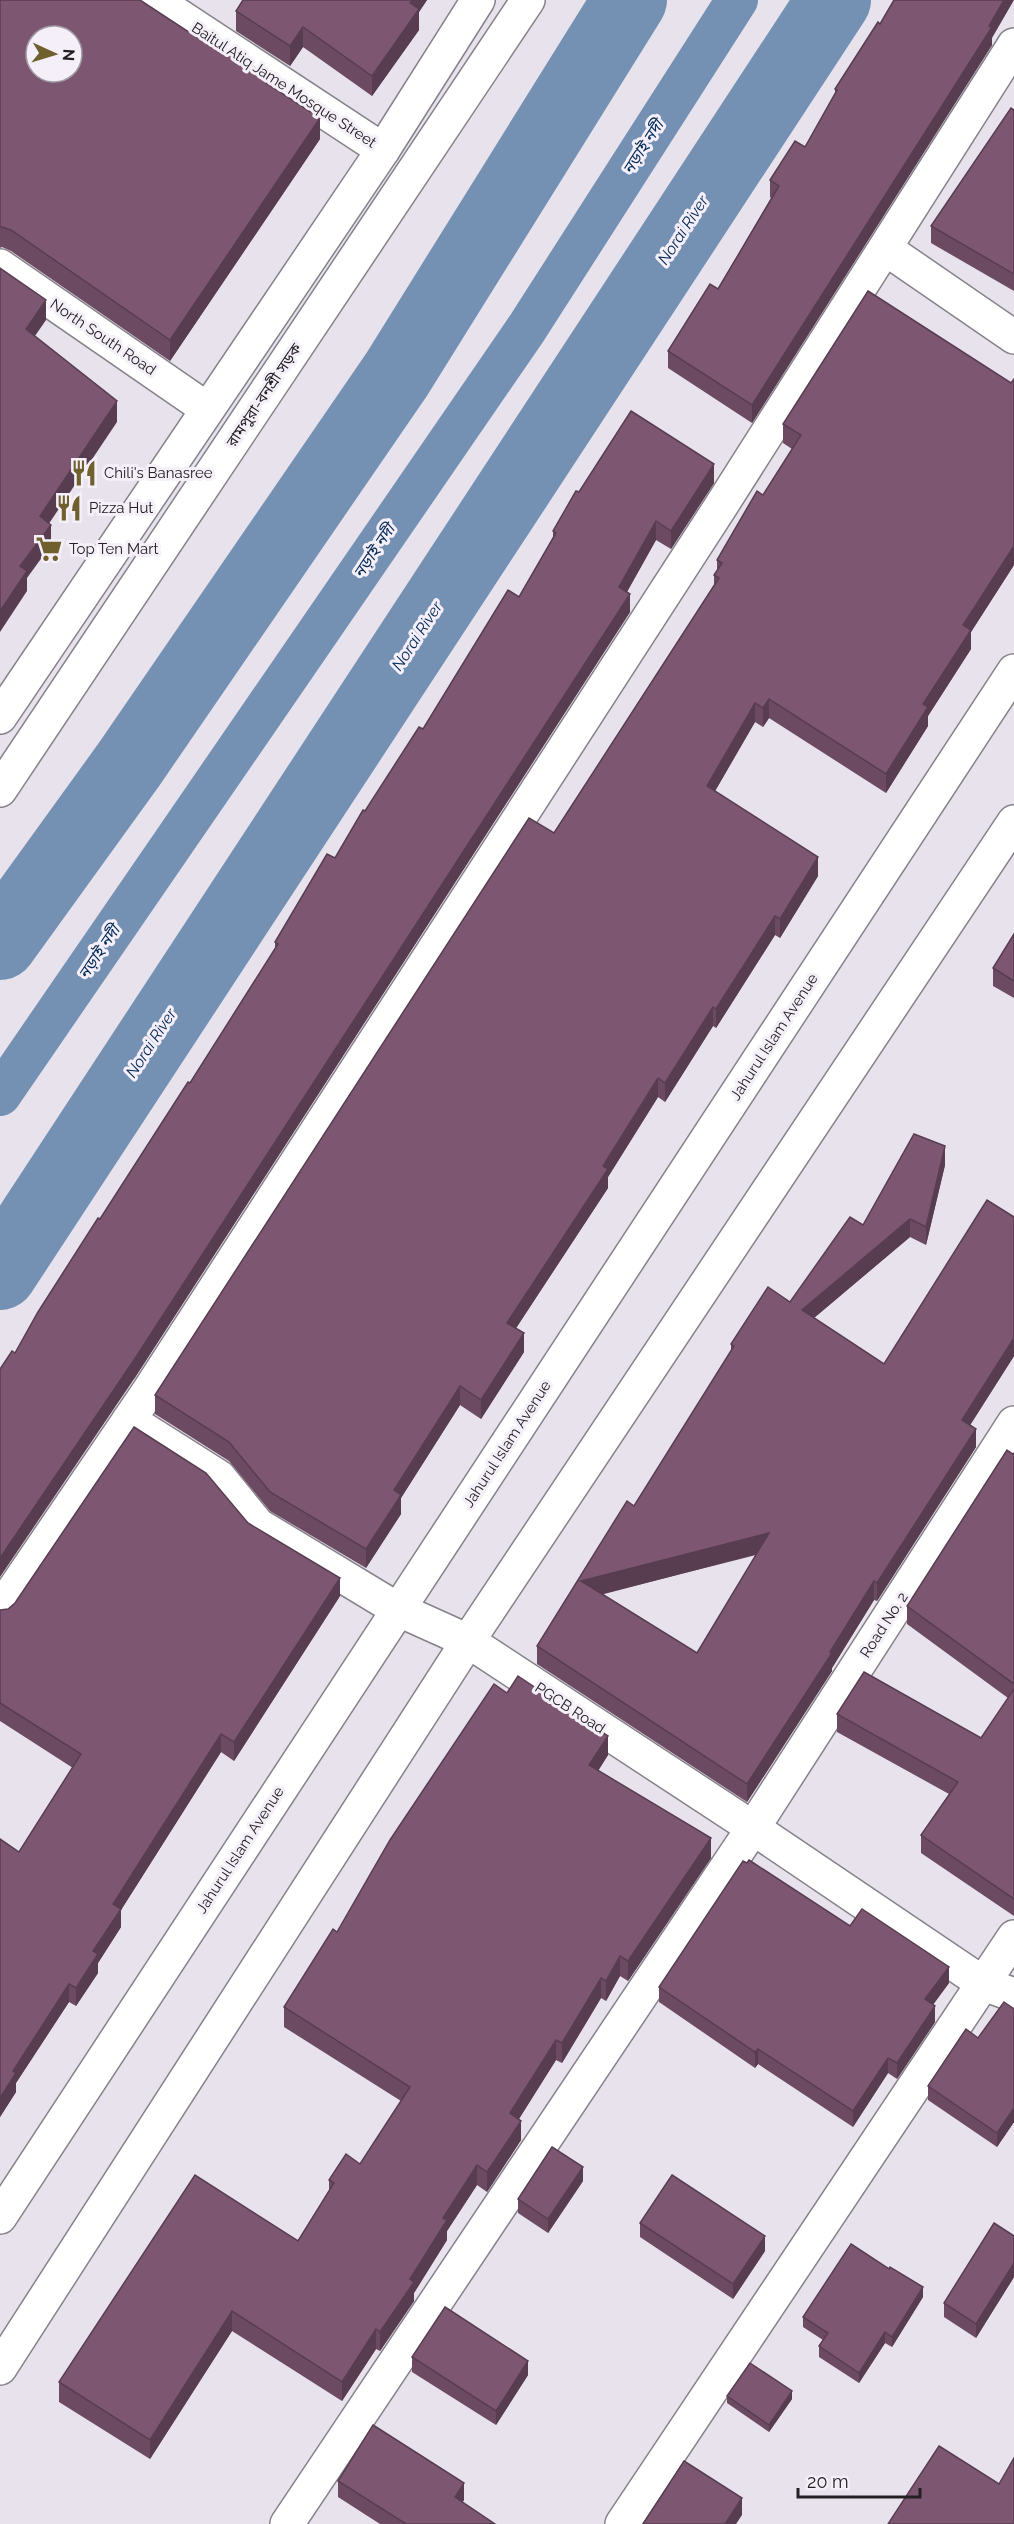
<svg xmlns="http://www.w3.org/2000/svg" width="1014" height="2524" font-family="Raleway,'Noto Sans Bengali',sans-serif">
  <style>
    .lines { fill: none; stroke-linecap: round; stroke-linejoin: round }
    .canal { stroke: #7491b4; stroke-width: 42 }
    .river { stroke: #7491b4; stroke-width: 74 }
    .minor-casing { stroke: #86818a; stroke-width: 36 }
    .tertiary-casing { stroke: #86818a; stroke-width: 36 }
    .primary-casing { stroke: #86818a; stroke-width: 36 }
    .minor { stroke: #fff; stroke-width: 33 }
    .tertiary { stroke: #fff; stroke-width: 33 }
    .primary { stroke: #fff; stroke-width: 33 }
    .wall { fill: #6c4b62; fill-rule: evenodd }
    .shaded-wall { fill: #583d50 }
    .building { fill: #7d5772; stroke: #583d50; stroke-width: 1.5; fill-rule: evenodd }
    .labels { text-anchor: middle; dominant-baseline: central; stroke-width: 6; stroke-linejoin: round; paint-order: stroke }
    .street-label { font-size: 15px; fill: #222023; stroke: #f5eff9 }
    .poi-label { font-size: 15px; fill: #222023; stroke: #f5eff9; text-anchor: start }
    .water-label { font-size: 16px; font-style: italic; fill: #002955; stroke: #f5eff9 }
  </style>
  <rect width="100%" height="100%" fill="#e7e2ec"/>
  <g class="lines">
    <polyline class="canal" points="0,1095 527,328 737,0"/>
    <g class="river">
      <polyline points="0,943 130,763 397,374 630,0"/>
      <polyline points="0,1273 834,0"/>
    </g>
    <g class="minor-casing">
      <g id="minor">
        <polyline points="155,0 383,150"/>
        <polyline points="886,249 1014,337"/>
        <polyline points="0,266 207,409"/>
        <polyline points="129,1420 219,1477 258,1525 397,1609 468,1641 753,1828 984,1984 1014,1995"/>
        <polyline points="0,1610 150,1389 721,506 1014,45"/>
        <polyline points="287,2524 753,1828 1014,1423"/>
        <polyline points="622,2524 1014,1937"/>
      </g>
    </g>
    <g class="tertiary-casing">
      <g id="tertiary">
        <polyline points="0,2217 1014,671"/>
        <polyline points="0,2368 468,1641 1014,822"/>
      </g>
    </g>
    <g class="primary-casing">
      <g id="primary">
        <polyline points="0,717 383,150 478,0"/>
        <polyline points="0,790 528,0"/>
      </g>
    </g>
    <use href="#minor" class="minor"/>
    <use href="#tertiary" class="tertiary"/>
    <use href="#primary" class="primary"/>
  </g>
  <g class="wall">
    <polygon points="0,0 269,85 320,139 170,361 11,251 2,247 0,248"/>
    <polygon points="243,0 427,0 419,12 419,30 372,96 303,47 290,66 236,31 236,11"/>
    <polygon points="880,24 992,38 992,45 752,423 668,368 668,351 718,289 771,198 770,197 770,180 805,147 835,94 835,89"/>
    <polygon points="1014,110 1014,291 931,243 931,226"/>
    <polygon points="1014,379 1014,565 971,632 971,649 928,716 928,726 886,793 769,718 763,727 755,722 715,791 818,876 780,938 775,935 716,1028 713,1026 665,1102 658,1097 608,1177 608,1188 516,1328 524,1352 481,1419 460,1405 401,1498 401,1514 366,1568 270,1511 229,1461 155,1414 155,1395 554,833 714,585 714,575 717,571 717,560 763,495 792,449 783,443 783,424 1011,383"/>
    <polygon points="714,483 671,549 656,540 627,592 630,612 134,1379 15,1353 100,1219 190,1083 275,950 275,942 335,858 365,811 519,597 553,538 553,531 579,492"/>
    <polygon points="1014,934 1014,998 993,986 993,968"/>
    <path d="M945 1165 926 1245 910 1237 814 1318 884 1364 1014 1356 970 1425 976 1447 877 1601 874 1600 832 1668V1671L747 1802 537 1664V1646L634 1506 731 1352V1344L790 1302 863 1225ZM756 1555 697 1653 602 1594Z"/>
    <polygon points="1014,1453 1014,1916 921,1853 921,1835 949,1794 837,1732 837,1714 981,1738 1008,1698 907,1624 907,1606"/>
    <polygon points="248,1523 340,1596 234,1761 221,1752 121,1910 121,1927 98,1963 98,1973 76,2006 69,2002 16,2083 16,2092 0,2117 0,1839 19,1852 73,1768 0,1721 0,1610 8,1609"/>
    <polygon points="507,1693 608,1755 598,1771 711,1858 628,1981 620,1976 606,2001 601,1998 562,2063 556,2060 519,2119 521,2140 487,2192 477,2185 447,2231 447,2240 414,2293 414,2301 380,2351 376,2349 342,2401 232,2331 150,2459 59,2402 59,2382 298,2241 329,2191 329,2180 360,2164 401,2101 284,2027 284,2007"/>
    <polygon points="850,1926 949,1983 933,2005 935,2022 897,2079 888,2073 853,2127 758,2064 755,2068 659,2002 659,1987"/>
    <polygon points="1014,2009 1014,2122 997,2147 928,2100 928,2086 978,2038"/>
    <polygon points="583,2181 548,2233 518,2213 518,2199"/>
    <polygon points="640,2223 765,2251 733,2299 640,2237"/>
    <polygon points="1014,2236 1014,2277 976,2338 944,2317 944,2303"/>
    <polygon points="923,2297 892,2347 885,2343 859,2383 819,2357 819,2346 823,2340 803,2327 803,2317"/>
    <polygon points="412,2357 528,2375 496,2425 412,2372"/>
    <polygon points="727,2396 792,2399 769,2432 727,2403"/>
    <polygon points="338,2481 464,2500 462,2502 495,2524 380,2524 338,2497"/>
  </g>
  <g class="shaded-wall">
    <polygon points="413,0 427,0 419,12 419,30 372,96 372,76"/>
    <polygon points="1004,0 1014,0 992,38 992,45 752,423 752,405"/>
    <polygon points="303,27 303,47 290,66 290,46"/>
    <polygon points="320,118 320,139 170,361 170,340"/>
    <polygon points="46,300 46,320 26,349 26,329"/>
    <polygon points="117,401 117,422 40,537 40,516"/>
    <polygon points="714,464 714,483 671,549 671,531"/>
    <polygon points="656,521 656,540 619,606 619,587"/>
    <polygon points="51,525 51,545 27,578 27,591 0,632 0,611 20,566"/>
    <polygon points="1014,546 1014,565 971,632 971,649 928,716 928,726 886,793 886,774 923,704 963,625"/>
    <polygon points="630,594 630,612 134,1379 0,1577 0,1558"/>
    <polygon points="769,699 769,718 763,727 763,708"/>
    <polygon points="755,703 755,722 707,805 707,786"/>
    <polygon points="818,857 818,876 780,938 780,919"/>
    <polygon points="775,916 775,935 716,1028 716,1009"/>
    <polygon points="713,1007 713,1026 665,1102 665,1083"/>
    <polygon points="658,1078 658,1097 608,1177 608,1188 507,1342 507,1323 603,1166"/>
    <polygon points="945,1146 945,1165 926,1245 926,1227"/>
    <polygon points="910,1219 910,1237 802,1328 802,1310"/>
    <polygon points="524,1333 524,1352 481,1419 481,1400"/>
    <polygon points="1014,1338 1014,1356 962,1438 962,1420"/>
    <polygon points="460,1386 460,1405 401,1498 401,1514 366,1568 366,1549 394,1490"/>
    <polygon points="976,1429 976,1447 877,1601 877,1583"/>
    <polygon points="769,1533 769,1551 581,1600 581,1581"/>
    <polygon points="340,1578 340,1596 234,1761 234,1742"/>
    <polygon points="874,1581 874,1600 832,1668 832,1671 747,1802 747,1784"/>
    <polygon points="221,1734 221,1752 121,1910 121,1927 98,1963 98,1973 76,2006 76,1988 113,1904"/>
    <polygon points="608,1736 608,1755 589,1785 589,1765"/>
    <polygon points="711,1838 711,1858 628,1981 628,1961"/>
    <polygon points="620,1956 620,1976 606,2001 606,1981"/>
    <polygon points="949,1967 949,1983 925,2015 925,1999"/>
    <polygon points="601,1978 601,1998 562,2063 562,2043"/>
    <polygon points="69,1984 69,2002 16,2083 16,2092 0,2117 0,2098 13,2071"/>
    <polygon points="935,2006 935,2022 897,2079 897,2063"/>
    <polygon points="556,2040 556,2060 510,2133 510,2113"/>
    <polygon points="758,2049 758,2064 755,2068 755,2052"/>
    <polygon points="888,2058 888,2073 853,2127 853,2111"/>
    <polygon points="1014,2108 1014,2122 997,2147 997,2133"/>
    <polygon points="521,2121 521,2140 487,2192 487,2172"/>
    <polygon points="477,2165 477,2185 447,2231 447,2240 414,2293 414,2301 380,2351 380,2332 443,2218"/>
    <polygon points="583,2167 583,2181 548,2233 548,2219"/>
    <polygon points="765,2236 765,2251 733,2299 733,2284"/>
    <polygon points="1014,2263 1014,2277 976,2338 976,2324"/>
    <polygon points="923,2287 923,2297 892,2347 892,2337"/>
    <polygon points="232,2311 232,2331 150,2459 150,2440"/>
    <polygon points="376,2329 376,2349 342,2401 342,2382"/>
    <polygon points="885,2332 885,2343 859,2383 859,2373"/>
    <polygon points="528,2361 528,2375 496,2425 496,2411"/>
    <polygon points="792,2391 792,2399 769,2432 769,2425"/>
    <polygon points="464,2483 464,2500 455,2514 455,2497"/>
    <polygon points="742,2498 742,2515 736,2524 725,2524"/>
  </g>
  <g class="building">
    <path d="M0 0H140L213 48 217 43 269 77 266 83 320 118 170 340 11 230 2 227H0ZM36 36H72V72H36Z"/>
    <polygon points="243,0 413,0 410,3 419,9 372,76 303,27 290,46 236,11"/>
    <polygon points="894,0 1004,0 989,26 992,27 752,405 668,351 710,284 718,289 779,186 770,180 795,141 805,147 837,90 835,89 878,22 880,24"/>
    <polygon points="1011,108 1014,110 1014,274 931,226"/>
    <polygon points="0,268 46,300 26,329 117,401 40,516 51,525 20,566 27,571 0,611"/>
    <polygon points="868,291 1011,383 1014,379 1014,546 963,625 971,630 923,704 928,707 886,774 769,699 763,708 755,703 707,786 818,857 780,919 775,916 716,1009 713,1007 665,1083 658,1078 603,1166 608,1169 507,1323 524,1333 481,1400 460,1386 394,1490 401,1495 366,1549 270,1492 229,1442 155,1395 529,818 554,833 719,578 714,575 722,563 717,560 757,491 763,495 801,435 783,424"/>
    <polygon points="631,411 714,464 671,531 656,521 619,587 630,594 134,1360 0,1558 0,1369 12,1351 15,1353 38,1312 98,1218 100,1219 188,1082 190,1083 278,944 275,942 327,854 335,858 363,810 365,811 419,727 423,729 508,590 519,597 556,533 553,531 576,491 579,492"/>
    <polygon points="1014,934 1014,981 993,968"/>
    <path d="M914 1134 945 1146 926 1227 910 1219 802 1310 884 1364 987 1200 1014 1217V1338L962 1420 976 1429 877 1583 874 1581 830 1652 832 1653 747 1784 537 1646 627 1501 634 1506 734 1346 731 1344 768 1287 790 1302 850 1217 863 1225ZM769 1533 697 1653 581 1581Z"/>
    <polygon points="134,1427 206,1473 248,1523 340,1578 234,1742 221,1734 113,1904 121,1909 93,1951 98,1954 76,1988 69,1984 13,2071 16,2073 0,2098 0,1839 19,1852 81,1754 0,1703 0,1610 8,1609 15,1603"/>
    <polygon points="1007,1450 1013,1454 1014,1453 1014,1684 907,1606"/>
    <polygon points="864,1672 981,1738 1014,1689 1014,1899 921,1835 958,1782 837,1714"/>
    <polygon points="518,1676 608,1736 589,1765 711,1838 628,1961 620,1956 606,1981 601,1978 562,2043 556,2040 510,2113 521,2121 487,2172 477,2165 443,2218 447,2220 410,2279 414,2282 380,2332 376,2329 342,2382 232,2311 150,2440 59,2382 195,2175 298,2241 334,2183 329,2180 346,2154 360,2164 410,2087 284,2007 333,1929 337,1932 390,1840 494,1684 507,1693"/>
    <polygon points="749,1860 850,1926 862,1909 949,1967 925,1999 935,2006 897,2063 888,2058 853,2111 758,2049 755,2052 659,1987 743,1861 747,1863"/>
    <polygon points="1004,2002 1014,2009 1014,2108 997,2133 928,2086 966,2029 978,2038"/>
    <polygon points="552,2147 583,2167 548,2219 518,2199"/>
    <polygon points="672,2175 765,2236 733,2284 640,2223"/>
    <polygon points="994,2223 1014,2236 1014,2263 976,2324 944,2303"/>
    <polygon points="851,2244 889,2269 890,2267 923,2287 892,2337 885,2332 859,2373 819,2346 828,2333 803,2317"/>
    <polygon points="445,2307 528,2361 496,2411 412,2357"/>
    <polygon points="750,2363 792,2391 769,2425 727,2396"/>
    <polygon points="373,2425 464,2483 455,2497 495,2524 406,2524 338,2481"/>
    <polygon points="939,2446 999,2484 1014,2458 1014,2524 888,2524"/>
    <polygon points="684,2461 742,2498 725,2524 643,2524"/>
  </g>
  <defs>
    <g id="restaurant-bare" transform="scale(2.07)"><path d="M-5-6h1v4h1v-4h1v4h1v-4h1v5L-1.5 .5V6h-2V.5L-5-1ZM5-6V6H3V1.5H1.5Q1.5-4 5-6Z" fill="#70602e" stroke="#f5eff9" stroke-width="2.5" paint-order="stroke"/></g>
    <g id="supermarket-bare" transform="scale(2.07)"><path d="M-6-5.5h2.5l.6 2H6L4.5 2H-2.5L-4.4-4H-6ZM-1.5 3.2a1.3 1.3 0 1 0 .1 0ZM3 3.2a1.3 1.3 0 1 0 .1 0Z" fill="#70602e" stroke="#f5eff9" stroke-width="2.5" paint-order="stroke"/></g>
  </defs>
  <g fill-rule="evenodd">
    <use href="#restaurant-bare" x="84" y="473"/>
    <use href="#restaurant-bare" x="69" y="508"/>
    <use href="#supermarket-bare" x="49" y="549"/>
  </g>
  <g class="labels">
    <g class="street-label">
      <text transform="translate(284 85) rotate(33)">Baitul Atiq Jame Mosque Street</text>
      <text transform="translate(103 337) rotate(34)">North South Road</text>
      <text transform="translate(264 395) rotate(-56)">রামপুরা-বনশ্রী সড়ক</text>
      <text transform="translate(774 1037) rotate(-57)">Jahurul Islam Avenue</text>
      <text transform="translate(507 1444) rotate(-57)">Jahurul Islam Avenue</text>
      <text transform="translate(884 1625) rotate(-57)">Road No. 2</text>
      <text transform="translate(570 1708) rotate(33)">PGCB Road</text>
      <text transform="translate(240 1850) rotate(-57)">Jahurul Islam Avenue</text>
    </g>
    <g class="poi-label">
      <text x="104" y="473">Chili's Banasree</text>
      <text x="89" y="508">Pizza Hut</text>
      <text x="69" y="549">Top Ten Mart</text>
    </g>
    <g class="water-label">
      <text transform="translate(643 147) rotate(-57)">নড়াই নদী</text>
      <text transform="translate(683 230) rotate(-57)">Norai River</text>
      <text transform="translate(374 551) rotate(-56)">নড়াই নদী</text>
      <text transform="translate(417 636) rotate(-57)">Norai River</text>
      <text transform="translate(99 952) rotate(-56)">নড়াই নদী</text>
      <text transform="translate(151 1043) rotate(-57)">Norai River</text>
    </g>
  </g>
  <g transform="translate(54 54) rotate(94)"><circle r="28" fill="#f5eff9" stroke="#a19ca3" stroke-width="1.5"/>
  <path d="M0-4.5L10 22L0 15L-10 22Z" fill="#70602e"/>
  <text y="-9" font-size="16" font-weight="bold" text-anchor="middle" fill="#222023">N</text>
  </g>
  <path d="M798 2488v9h122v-9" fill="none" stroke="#222023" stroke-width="3"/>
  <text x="807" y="2488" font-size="18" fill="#222023" stroke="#f5eff9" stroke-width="4.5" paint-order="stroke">20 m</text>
</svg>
